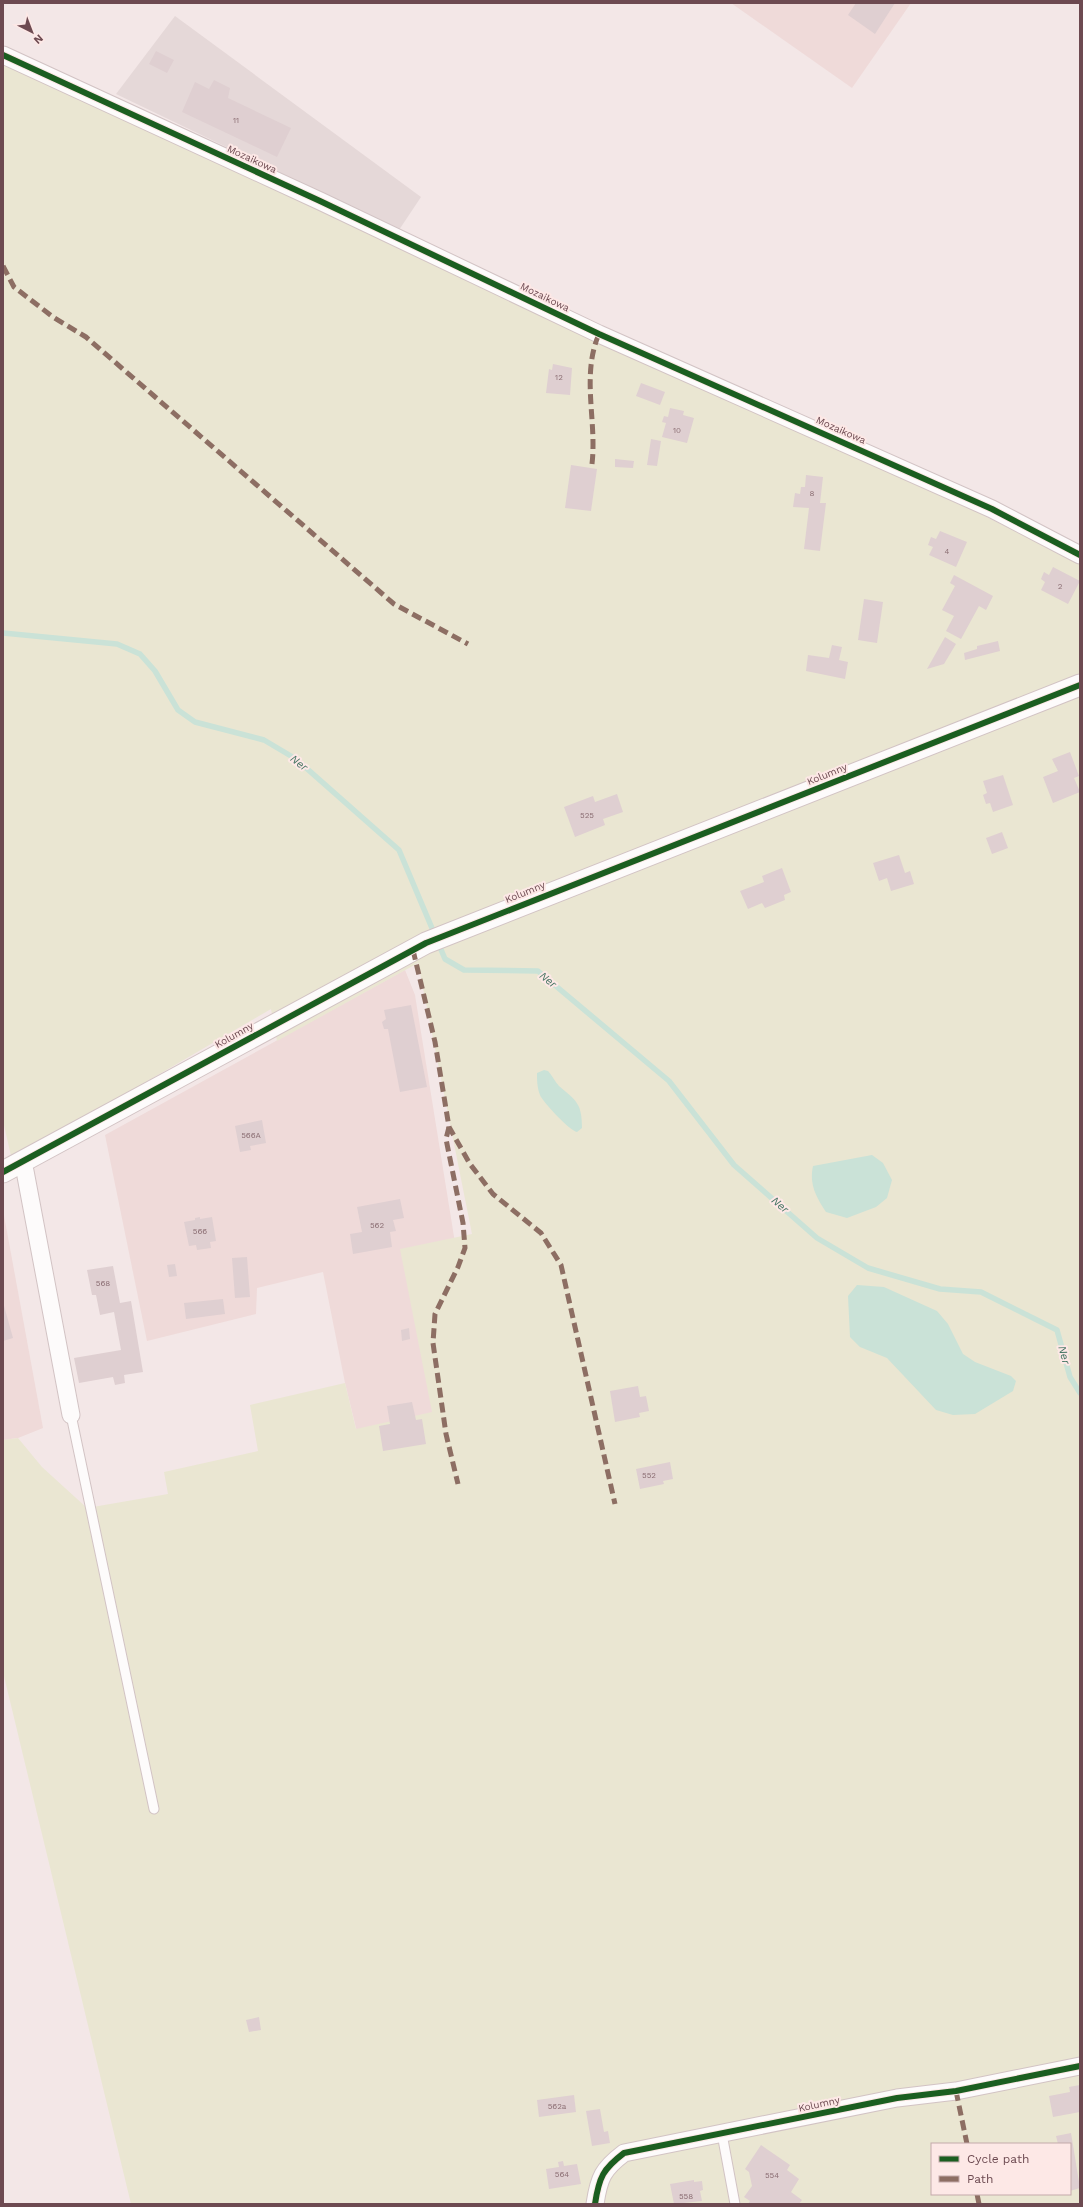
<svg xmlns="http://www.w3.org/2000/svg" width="1083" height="2207" font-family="'Work Sans',sans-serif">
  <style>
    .residential { fill: #efdad9 }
    .industrial { fill: #e5d8d8 }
    .green { fill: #eae6d2; fill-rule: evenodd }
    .water { fill: #cae2d7 }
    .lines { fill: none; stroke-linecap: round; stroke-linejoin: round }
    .stream { stroke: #cae2d7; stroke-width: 5.5 }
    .building { fill: #dfcfd1 }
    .service-casing { stroke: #d2c3c4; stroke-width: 11 }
    .minor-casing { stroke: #d2c3c4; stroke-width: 19 }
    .tertiary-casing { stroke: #d2c3c4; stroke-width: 23 }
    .service { stroke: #fdfbfb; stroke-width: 9 }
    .minor { stroke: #fdfbfb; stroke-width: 17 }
    .tertiary { stroke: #fdfbfb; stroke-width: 21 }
    .quiet { stroke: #8d6e63; stroke-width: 5; stroke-dasharray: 10 5; stroke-linecap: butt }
    .cycleway-casing { stroke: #fde8e6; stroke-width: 8 }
    .cycleway { stroke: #1b5e20; stroke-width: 6 }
    .labels { text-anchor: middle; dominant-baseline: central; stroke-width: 4; stroke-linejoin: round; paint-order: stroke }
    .number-label { font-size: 8px; fill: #8b6e73 }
    .street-label { font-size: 10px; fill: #6d4a51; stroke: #fde8e6 }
    .water-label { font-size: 11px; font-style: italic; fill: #407260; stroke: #fde8e6 }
  </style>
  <rect width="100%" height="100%" fill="#f3e7e7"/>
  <g class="residential">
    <polygon points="731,3 911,3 852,88"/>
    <polygon points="405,970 415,995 456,1249 443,1456 369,1481 345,1383 323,1272 257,1288 256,1314 147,1341 105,1135"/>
    <polygon points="3,1210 43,1428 18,1438 3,1440"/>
  </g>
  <polygon class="industrial" points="175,16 421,197 399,230 116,94"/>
  <path class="green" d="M3 60 959 503 1080 564V2204H131L3 1672V1440L18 1438 42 1467 87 1508 168 1494 164 1472 258 1451 250 1405 345 1383 356 1429 432 1412 400 1249 472 1234 418 963 277 1041 271 1009 12 1160 3 1121ZM932 2144H1070V2194H932Z"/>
  <g class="water">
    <path d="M544 1070 548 1071C552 1075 555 1082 559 1086 577 1101 582 1104 582 1128L577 1132C570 1131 542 1101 540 1095 537 1087 537 1080 537 1073Z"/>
    <path d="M872 1155 883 1163 892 1180 887 1198 876 1207 847 1218 826 1212C816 1197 809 1184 813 1166Z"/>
    <polygon points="857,1285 884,1287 937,1311 948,1324 963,1354 975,1362 1011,1376 1016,1381 1013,1391 975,1414 953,1415 936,1410 887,1358 860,1347 850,1337 848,1296"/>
  </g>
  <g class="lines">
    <polyline class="stream" points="3,633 117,644 140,654 155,671 178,710 195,722 264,740 296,759 399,850 445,959 464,970 538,971 669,1081 734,1165 817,1238 868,1268 940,1289 981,1292 1057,1330 1070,1377 1080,1393"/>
  </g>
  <g class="building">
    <polygon points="856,3 895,3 875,34 848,15"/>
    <polygon points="156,51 174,60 167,73 149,64"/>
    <polygon points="214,80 230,88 228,98 291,128 277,157 182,112 195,82 209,89"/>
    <polygon points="553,364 572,368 570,395 546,393 549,369 552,370"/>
    <polygon points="641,383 665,392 660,405 636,396"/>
    <polygon points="670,408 684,411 683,415 694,418 687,443 662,437 666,423 662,422 664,416 668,417"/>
    <polygon points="651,439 661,441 657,466 647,465"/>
    <polygon points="615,459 634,461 633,468 615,467"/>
    <polygon points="571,465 597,469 591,511 565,508"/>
    <polygon points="806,475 823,477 820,503 826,503 820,551 804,549 809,508 793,507 795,493 800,494 801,487 805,487"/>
    <polygon points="940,531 967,542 956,567 929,555 933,547 928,545 931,537 936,539"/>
    <polygon points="1053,567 1080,581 1068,604 1041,590 1045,582 1041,579 1044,572 1049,575"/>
    <polygon points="954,575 993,596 986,610 979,606 961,639 946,631 954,616 942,610 955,586 950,583"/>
    <polygon points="864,599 883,602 877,643 858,640"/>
    <polygon points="945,637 956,644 944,664 927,669"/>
    <polygon points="998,641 1000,651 965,660 964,653 977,649 977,646"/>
    <polygon points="832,645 842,647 839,660 848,662 845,679 806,671 808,655 829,658"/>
    <polygon points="1070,752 1079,776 1074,778 1080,792 1053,803 1043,777 1058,771 1052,759"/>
    <polygon points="1003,775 1013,805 993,812 990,803 986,804 983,795 987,793 983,781"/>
    <polygon points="617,794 623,812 603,819 605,825 575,837 564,807 593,796 595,802"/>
    <polygon points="1002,832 1008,848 992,854 986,838"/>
    <polygon points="899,855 905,873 910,871 914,884 891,891 887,878 879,881 873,863"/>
    <polygon points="782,868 791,892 784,895 785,900 765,908 762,903 748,909 740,891 764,882 762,876"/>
    <polygon points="411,1005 427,1087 400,1092 388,1029 384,1029 382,1022 386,1019 384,1010"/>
    <polygon points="262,1120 266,1143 250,1146 251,1150 240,1152 235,1126"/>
    <polygon points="400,1199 404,1218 393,1220 396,1231 390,1232 392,1247 353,1254 350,1234 362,1232 357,1207"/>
    <polygon points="200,1217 200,1219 212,1217 216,1241 210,1242 211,1248 197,1250 196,1245 189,1246 184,1222 195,1220 195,1218"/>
    <polygon points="247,1257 250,1297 235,1298 232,1258"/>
    <polygon points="175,1264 177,1276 169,1277 167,1265"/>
    <polygon points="113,1266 120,1303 131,1301 143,1372 124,1375 125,1383 115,1385 113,1377 79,1383 74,1358 121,1350 114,1312 100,1315 96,1295 92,1295 87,1270"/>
    <polygon points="223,1299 225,1314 186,1319 184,1303"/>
    <polygon points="3,1302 13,1338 3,1341"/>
    <polygon points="409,1328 410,1339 402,1341 401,1330"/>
    <polygon points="638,1386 640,1397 646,1396 649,1411 639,1413 640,1417 615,1422 610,1391"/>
    <polygon points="412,1402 416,1420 422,1419 426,1444 383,1451 379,1426 390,1424 387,1406"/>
    <polygon points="670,1462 673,1479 663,1481 664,1484 640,1489 636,1469"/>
    <polygon points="259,2017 261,2030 249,2032 246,2020"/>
    <polygon points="1080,2085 1080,2112 1053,2117 1049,2096 1070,2092 1069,2087"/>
    <polygon points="574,2095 576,2112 539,2117 537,2100"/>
    <polygon points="600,2109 604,2132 608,2131 610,2143 592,2146 586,2111"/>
    <polygon points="1071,2133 1080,2188 1070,2191 1070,2144 1058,2144 1056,2136"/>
    <polygon points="761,2145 790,2165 787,2170 799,2179 791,2192 802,2200 799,2204 748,2204 750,2201 744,2197 752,2186 749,2172 745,2169"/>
    <polygon points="563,2161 564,2166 577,2164 581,2184 549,2189 546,2169 559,2167 558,2162"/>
    <polygon points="694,2180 694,2182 702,2181 703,2190 700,2191 702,2201 674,2204 670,2184"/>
  </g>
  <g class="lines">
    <g class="service-casing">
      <g id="service">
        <polyline points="71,1415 154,1809"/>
        <polyline points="722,2134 735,2204"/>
      </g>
    </g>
    <g class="minor-casing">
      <g id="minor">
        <polyline points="3,55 320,201 599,334 992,509 1080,555"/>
        <polyline points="20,1163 25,1171 71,1415"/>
        <path d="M595 2204C599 2177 603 2169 624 2153L897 2098 956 2091 1080 2066"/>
      </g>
    </g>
    <g class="tertiary-casing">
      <polyline id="tertiary" points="3,1172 426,943 1080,685"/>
    </g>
    <use href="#service" class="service"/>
    <use href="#minor" class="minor"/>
    <use href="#tertiary" class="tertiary"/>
    <g class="quiet">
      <polyline points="3,266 14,287 53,317 86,337 394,604 468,644"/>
      <path d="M592 464C597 421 581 375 599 334"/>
      <polyline points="413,950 435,1042 449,1127 470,1164 493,1194 541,1233 561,1265 615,1504"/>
      <polyline points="449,1127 446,1139 463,1223 465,1248 458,1267 435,1314 433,1343 446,1434 458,1484"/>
      <polyline points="956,2091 967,2144"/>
      <polyline points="977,2194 979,2204"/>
    </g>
    <g class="cycleway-casing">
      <g id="cycleway">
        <polyline points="3,55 320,201 599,334 992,509 1080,555"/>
        <polyline points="3,1172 426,943 1080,685"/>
        <path d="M595 2204C599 2177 603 2169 624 2153L897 2098 956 2091 1080 2066"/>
      </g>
    </g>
    <use href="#cycleway" class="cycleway"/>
  </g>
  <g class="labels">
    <g class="number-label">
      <text x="236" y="120">11</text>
      <text x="559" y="377">12</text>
      <text x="677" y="430">10</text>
      <text x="812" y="493">8</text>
      <text x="947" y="551">4</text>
      <text x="1060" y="586">2</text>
      <text x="587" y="815">525</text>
      <text x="251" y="1135">566A</text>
      <text x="377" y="1225">562</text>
      <text x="200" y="1231">566</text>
      <text x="103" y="1283">568</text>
      <text x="649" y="1475">552</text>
      <text x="557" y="2106">562a</text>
      <text x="562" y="2174">564</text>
      <text x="772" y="2175">554</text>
      <text x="686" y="2196">558</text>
    </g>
    <g class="street-label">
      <text transform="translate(252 159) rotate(25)">Mozaikowa</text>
      <text transform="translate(545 297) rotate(26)">Mozaikowa</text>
      <text transform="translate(841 430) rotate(24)">Mozaikowa</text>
      <text transform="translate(827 774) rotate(-22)">Kolumny</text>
      <text transform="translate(525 892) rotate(-22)">Kolumny</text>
      <text transform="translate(234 1035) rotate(-29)">Kolumny</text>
      <text transform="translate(819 2104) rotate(-12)">Kolumny</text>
    </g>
    <g class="water-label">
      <text transform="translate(299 763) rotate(38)">Ner</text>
      <text transform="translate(548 980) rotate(39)">Ner</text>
      <text transform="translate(780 1205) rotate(41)">Ner</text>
      <text transform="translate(1064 1355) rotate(75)">Ner</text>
    </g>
  </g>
  <rect width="1083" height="2207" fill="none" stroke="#6d4a51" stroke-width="8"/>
  <rect x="931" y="2143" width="140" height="52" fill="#fde8e6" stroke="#c3a9aa"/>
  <rect x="939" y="2156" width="20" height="6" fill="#1b5e20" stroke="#c3a9aa"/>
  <text x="967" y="2163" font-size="12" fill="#6d4a51">Cycle path</text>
  <rect x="939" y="2176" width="20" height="6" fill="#8d6e63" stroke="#c3a9aa"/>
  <text x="967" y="2183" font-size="12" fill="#6d4a51">Path</text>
  <g transform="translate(32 32) rotate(138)" stroke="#fde8e6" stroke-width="3" paint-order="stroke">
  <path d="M0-3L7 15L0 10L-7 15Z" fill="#6d4a51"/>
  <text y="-6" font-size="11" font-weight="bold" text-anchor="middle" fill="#6d4a51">N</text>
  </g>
</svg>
